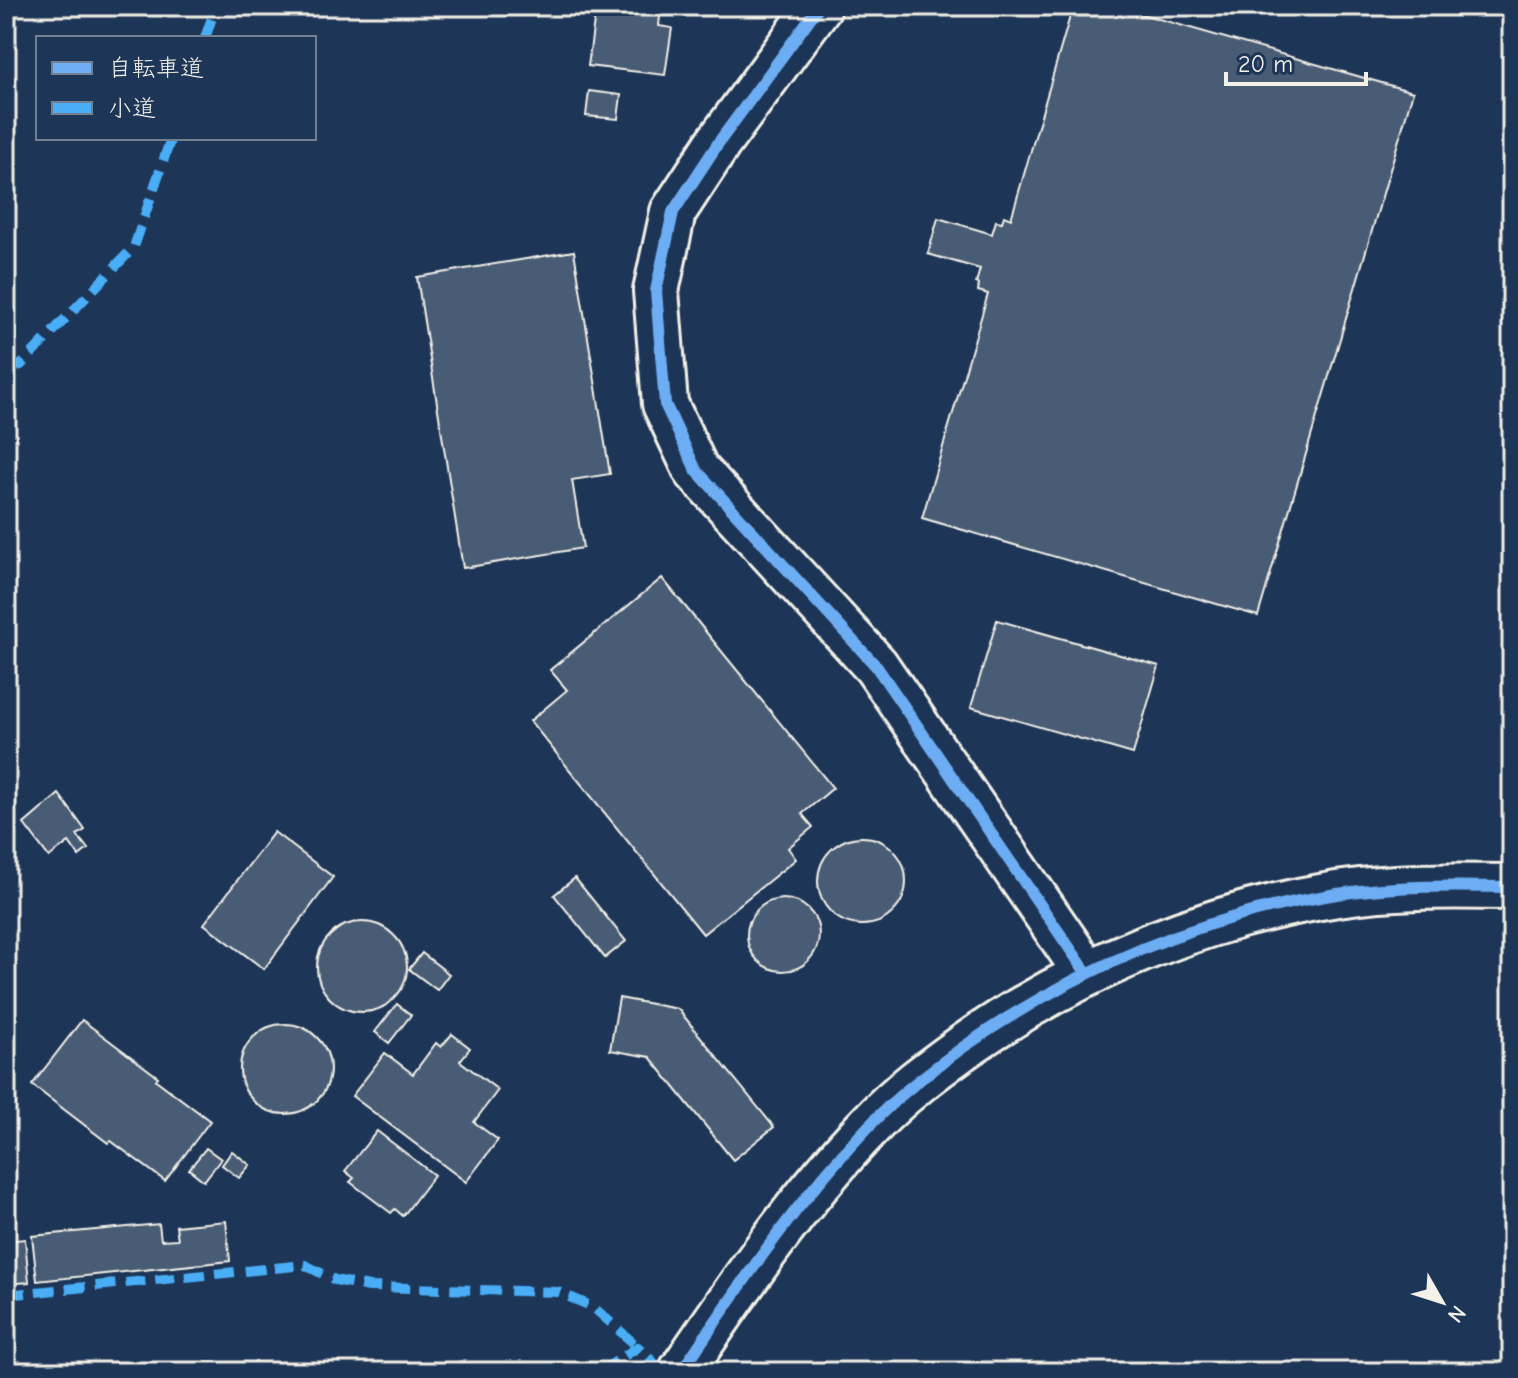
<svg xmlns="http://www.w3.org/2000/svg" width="1518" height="1378" font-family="'Comic Neue','Klee One',sans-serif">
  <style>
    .building { fill: #485b74; stroke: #f4f1e8; stroke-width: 2 }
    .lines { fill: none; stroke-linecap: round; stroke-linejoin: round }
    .street-casing { stroke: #f4f1e8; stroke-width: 50 }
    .secondary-casing { stroke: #f4f1e8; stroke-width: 50 }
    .street { stroke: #1d3557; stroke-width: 44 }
    .secondary { stroke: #1d3557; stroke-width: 44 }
    .quiet { stroke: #49aef6; stroke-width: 10; stroke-dasharray: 20 10; stroke-linecap: butt }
    .cycleway-casing { stroke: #1d3557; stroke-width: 17 }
    .cycleway { stroke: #6dadf4; stroke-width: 12 }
  </style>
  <rect width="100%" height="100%" fill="#1d3557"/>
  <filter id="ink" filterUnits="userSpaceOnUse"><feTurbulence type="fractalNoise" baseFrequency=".0125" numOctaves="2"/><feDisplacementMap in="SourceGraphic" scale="16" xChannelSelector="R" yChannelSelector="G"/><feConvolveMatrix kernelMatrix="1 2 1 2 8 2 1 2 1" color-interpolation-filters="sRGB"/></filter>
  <g filter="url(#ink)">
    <g class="building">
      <polygon points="596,6 661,6 659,26 672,28 665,75 588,66"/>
      <polygon points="1073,6 1114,6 1413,92 1258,616 922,518 988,294 978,291 979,284 976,283 980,269 928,254 938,218 992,234 996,221 1002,222 1004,216 1011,219"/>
      <polygon points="589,91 621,95 618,119 586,116"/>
      <polygon points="574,251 610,474 572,480 583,548 463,568 417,277"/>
      <polygon points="662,578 833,788 802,814 813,827 788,848 796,859 703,934 530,721 567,690 550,670"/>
      <polygon points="997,620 1159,666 1133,754 971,707"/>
      <polygon points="59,794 85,830 77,835 88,849 79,856 69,842 49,857 24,824"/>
      <polygon points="274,832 333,877 264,969 204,924"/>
      <circle cx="862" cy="881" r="44"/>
      <polygon points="575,878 626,941 605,958 554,895"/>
      <circle cx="783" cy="935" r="36"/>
      <circle cx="362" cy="967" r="45"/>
      <polygon points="422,953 449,974 437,990 409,969"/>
      <polygon points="619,998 678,1009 774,1127 733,1160 650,1057 610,1050"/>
      <polygon points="397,1004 411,1015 389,1043 375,1032"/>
      <polygon points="82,1020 158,1077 156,1080 210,1121 165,1181 111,1141 108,1143 32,1085"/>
      <circle cx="285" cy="1069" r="45"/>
      <polygon points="452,1034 470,1048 460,1061 498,1090 474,1122 498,1140 466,1182 352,1096 385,1053 413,1074 436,1043 441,1047"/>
      <polygon points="377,1131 434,1175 403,1216 395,1209 391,1213 350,1182 354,1178 345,1171"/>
      <polygon points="206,1148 221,1159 204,1181 189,1169"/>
      <polygon points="232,1151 250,1165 239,1178 222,1165"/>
      <polygon points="226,1221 230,1261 37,1281 32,1236 159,1224 161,1240 178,1239 176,1226"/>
      <polygon points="25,1239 29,1282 6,1284 6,1241"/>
    </g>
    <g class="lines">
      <g class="street-casing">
        <polyline id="street" points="819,6 719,142 673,212 656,291 665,404 696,470 876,666 1086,972"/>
      </g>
      <g class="secondary-casing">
        <path id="secondary" d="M681 1372C740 1285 798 1199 872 1123 899 1094 933 1069 965 1046 1077 968 1202 916 1337 894 1395 885 1454 886 1512 887"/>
      </g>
      <use href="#street" class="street"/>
      <use href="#secondary" class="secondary"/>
      <g class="quiet">
        <polyline points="205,38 216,6"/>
        <polyline points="6,368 21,365 134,247 171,138"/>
        <polyline points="6,1295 305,1265 335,1280 369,1287 558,1292 593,1307 638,1347"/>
        <polyline points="600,1372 638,1347 663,1372"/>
      </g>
      <g class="cycleway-casing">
        <g id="cycleway">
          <polyline points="819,6 719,142 673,212 656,291 665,404 696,470 876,666 1086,972"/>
          <path d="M681 1372C740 1285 798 1199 872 1123 899 1094 933 1069 965 1046 1077 968 1202 916 1337 894 1395 885 1454 886 1512 887"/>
        </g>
      </g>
      <use href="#cycleway" class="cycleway"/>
    </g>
  </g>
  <rect width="1518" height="1378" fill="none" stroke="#1d3557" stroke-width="32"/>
  <rect x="16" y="16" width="1486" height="1346" fill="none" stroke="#f4f1e8" stroke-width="3" filter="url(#ink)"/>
  <rect x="36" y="36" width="280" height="104" fill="#1d3557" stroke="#738091" stroke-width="2"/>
  <rect x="52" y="62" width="40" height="12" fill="#6dadf4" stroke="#738091" stroke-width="2"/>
  <text x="108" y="76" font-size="24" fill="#f4f1e8">自転車道</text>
  <rect x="52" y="102" width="40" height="12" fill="#49aef6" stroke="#738091" stroke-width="2"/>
  <text x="108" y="116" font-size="24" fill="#f4f1e8">小道</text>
  <g transform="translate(1442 1302) rotate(129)" stroke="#1d3557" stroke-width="6" paint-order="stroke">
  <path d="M0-6L14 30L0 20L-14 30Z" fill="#f4f1e8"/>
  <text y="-12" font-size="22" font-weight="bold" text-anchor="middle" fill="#f4f1e8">N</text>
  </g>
  <path d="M1226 72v12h140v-12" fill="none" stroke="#f4f1e8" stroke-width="4"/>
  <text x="1238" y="72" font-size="24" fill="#f4f1e8" stroke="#1d3557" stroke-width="6" paint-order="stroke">20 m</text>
</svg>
